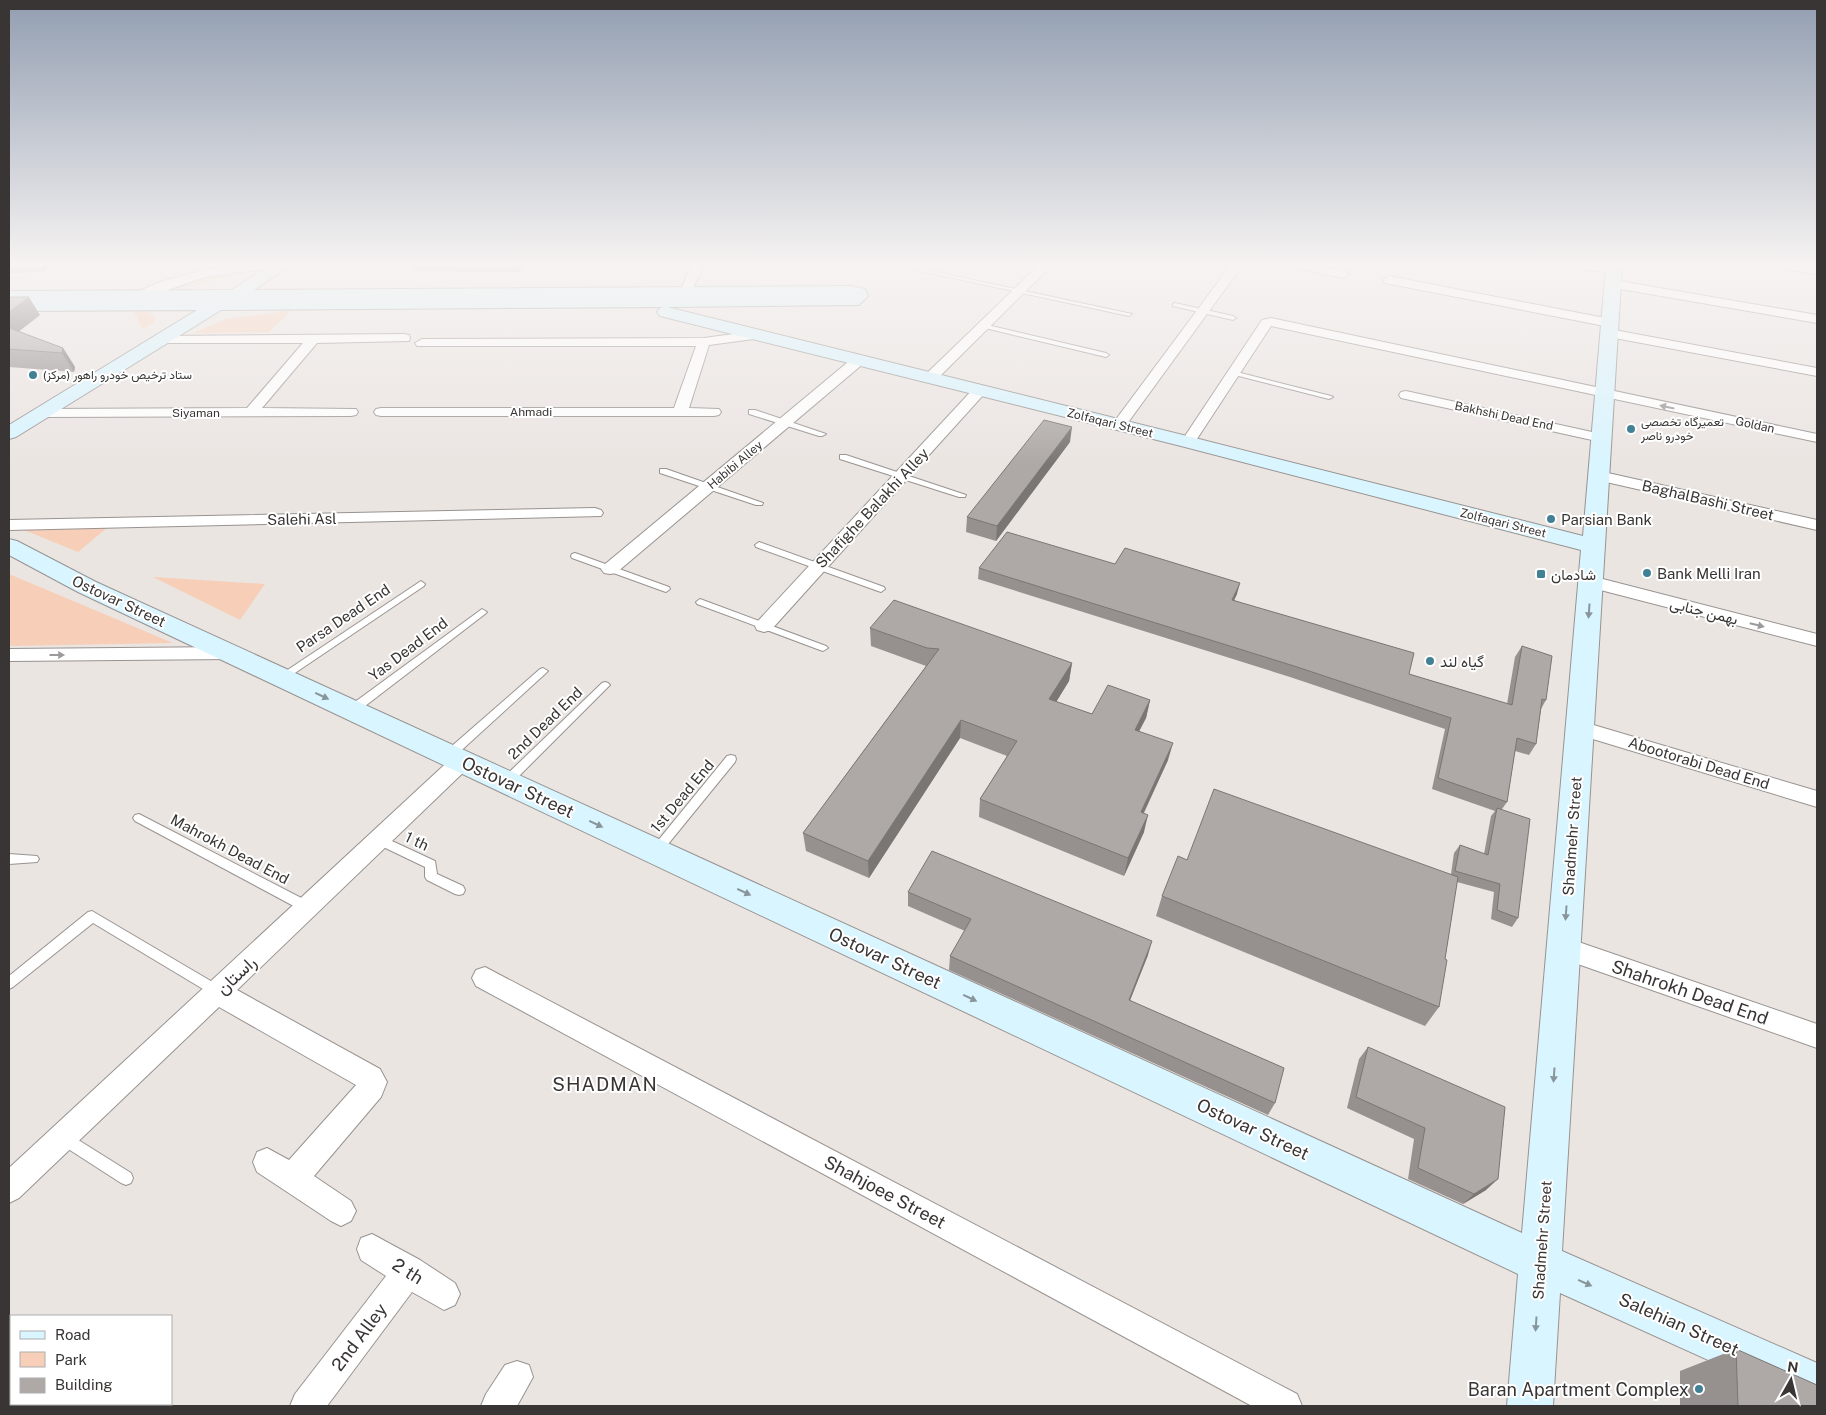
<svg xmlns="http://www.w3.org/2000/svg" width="1826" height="1415" font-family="'Public Sans',Vazirmatn,sans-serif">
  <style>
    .green { fill: #f7ceb7 }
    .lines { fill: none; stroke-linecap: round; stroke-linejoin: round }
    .lane-casing { stroke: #989390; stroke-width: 2 }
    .street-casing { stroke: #989390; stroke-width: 2 }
    .secondary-casing { stroke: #989390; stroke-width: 2 }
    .lane { fill: #fff; fill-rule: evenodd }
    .street { fill: #fff; fill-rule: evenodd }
    .secondary { fill: #d9f5ff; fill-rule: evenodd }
    .wall { fill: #96918f }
    .shaded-wall { fill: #7a7674 }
    .building { fill: #aea9a6; stroke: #7a7674 }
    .oneway { fill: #9c9a9a }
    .oneway2 { fill: #88959a }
    .poi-dot { fill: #418095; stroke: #fff; stroke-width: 2 }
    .labels { text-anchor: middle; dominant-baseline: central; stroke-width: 4; stroke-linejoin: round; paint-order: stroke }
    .far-poi-label { font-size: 12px; fill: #383534; stroke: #fff; text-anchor: start }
    .far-street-label { font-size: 12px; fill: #383534; stroke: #fff }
    .street-label { font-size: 15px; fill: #383534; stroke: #fff }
    .poi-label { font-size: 15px; fill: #383534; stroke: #fff; text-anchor: start }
    .near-street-label { font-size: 18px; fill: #383534; stroke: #fff }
    .near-poi-label { font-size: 18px; fill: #383534; stroke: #fff; text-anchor: end }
    .near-neighbourhood-label { font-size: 19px; letter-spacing: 1px; fill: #383534; stroke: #fff }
  </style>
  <rect width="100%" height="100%" fill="#ebe5e2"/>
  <g class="green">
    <path d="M242 271C217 282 192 288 164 288L219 273Z"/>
    <polygon points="146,310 156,317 153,323 143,329 133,311"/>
    <polygon points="292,310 269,332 193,333 226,319"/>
    <polygon points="108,527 78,552 24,530"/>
    <polygon points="9,574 173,643 9,646"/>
    <polygon points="153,577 265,584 240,620"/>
  </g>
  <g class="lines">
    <g class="lane-casing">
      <g id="lane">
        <polygon points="897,266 908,266 1132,314 1129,316"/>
        <polygon points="1175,303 1233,316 1236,318 1233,320 1173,306 1173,304"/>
        <polygon points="983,324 1106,353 1109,355 1106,357 981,327 981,325"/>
        <polygon points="1233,371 1331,396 1333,397 1329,399 1231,374 1230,373"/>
        <polygon points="749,410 755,410 826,434 822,436 819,436 749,414"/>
        <polygon points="840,455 846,455 966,495 965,497 959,497 840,459"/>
        <polygon points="660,469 666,469 763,503 762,505 756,505 660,473"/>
        <polygon points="759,542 884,587 885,589 881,592 878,591 756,547 755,545"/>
        <polygon points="575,553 669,587 670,589 666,592 663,591 572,558 571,556 572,554"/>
        <polygon points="421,581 425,584 424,586 286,679 280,679 278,677 280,675"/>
        <polygon points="700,599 826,646 828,648 823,651 820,650 697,604 696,602"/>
        <polygon points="482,609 487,612 485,614 356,713 348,713 347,710 348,707"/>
        <polygon points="543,668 548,671 546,673 453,758 445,758 444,755 445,752 540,669"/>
        <polygon points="605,682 608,683 610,685 510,785 502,785 501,782 502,779 602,683"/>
        <polygon points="731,755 735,756 736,759 735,762 660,854 656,856 652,854 650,851 652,848 727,756"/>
        <polygon points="139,814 311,903 313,907 311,911 307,912 303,911 135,821 133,818 135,815"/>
        <polygon points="379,835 435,861 437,874 463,886 465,890 463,894 459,895 455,894 427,880 425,877 425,867 375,843 373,840 375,837"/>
        <polygon points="9,854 37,856 39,859 37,862 9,864"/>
        <polygon points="92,911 221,987 223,991 221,995 217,997 213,995 93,923 13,987 9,989 9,976 88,912"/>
        <polygon points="64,1131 131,1173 133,1178 131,1183 126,1185 121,1183 59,1143 57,1138 59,1133"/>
        <polygon points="11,1402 11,1404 29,1404 28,1406 10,1406"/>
      </g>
    </g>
    <g class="street-casing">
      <g id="street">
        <path d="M229 266 266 267 260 270 230 273 202 278 142 299 136 295C148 281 209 269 229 266Z"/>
        <polygon points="691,266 703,266 690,295 682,295 680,292"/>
        <polygon points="1038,266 1051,266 935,381 925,381 923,378 925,375"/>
        <polygon points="1230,266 1242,266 1124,428 1114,428 1112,425 1114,422"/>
        <polygon points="1294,266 1319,266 1347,272 1349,274 1343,278 1300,269"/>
        <polygon points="1578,266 1605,266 1618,269 1620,271 1614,274 1584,269"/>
        <polygon points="1780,266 1817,268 1817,274 1786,269"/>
        <polygon points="1389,276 1610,319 1616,323 1610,327 1385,283 1383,280"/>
        <polygon points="1613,280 1817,315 1817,323 1609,287 1607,284"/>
        <polygon points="1271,318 1817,434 1817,442 1271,326 1193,445 1183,445 1181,442 1262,320"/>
        <polygon points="1609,329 1817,368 1817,376 1604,336 1603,333"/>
        <polygon points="756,331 761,332 762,335 761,338 709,345 689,408 719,409 721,412 719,415 714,416 381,416 376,415 374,412 376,409 381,408 674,408 696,346 417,346 415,343 422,339 704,338"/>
        <polygon points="404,334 409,335 410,338 409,341 317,343 262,408 356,409 358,412 356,415 351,416 41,417 36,416 34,413 36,410 41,409 247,408 303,343 155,343 154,340 155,337 160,336"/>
        <polygon points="859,356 864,357 866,360 864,363 616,573 610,574 604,573 601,569 604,565 854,357"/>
        <polygon points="980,386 985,387 987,390 985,393 771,630 764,632 757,630 755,626 757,622 975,387"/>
        <polygon points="1406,391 1601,434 1606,435 1608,438 1606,441 1601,442 1401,398 1399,395 1401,392"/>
        <polygon points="1599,471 1817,520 1817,530 1593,479 1591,476 1593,473"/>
        <polygon points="595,508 601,510 603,513 601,516 9,530 9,520"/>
        <polygon points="1591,576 1817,634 1817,646 1585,586 1582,582 1585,578"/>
        <polygon points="231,647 238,648 240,653 238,658 231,659 9,661 9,649"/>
        <polygon points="1580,721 1817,791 1817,807 1573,733 1570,728 1573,723"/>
        <polygon points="462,753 469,755 473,761 469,767 237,990 380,1069 387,1082 381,1097 314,1176 351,1201 356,1211 351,1221 341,1226 331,1221 257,1172 253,1162 257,1152 267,1148 289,1160 356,1085 219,1007 19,1198 9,1203 9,1168 455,755"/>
        <polygon points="1564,937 1817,1024 1817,1048 1555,956 1552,948 1555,940"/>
        <polygon points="485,967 1297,1394 1302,1406 1252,1406 476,986 472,978 476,970"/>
        <polygon points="372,1234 420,1260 455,1283 460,1294 455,1305 444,1310 412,1292 327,1406 290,1406 295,1394 386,1276 361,1260 357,1249 361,1238"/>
        <polygon points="517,1361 529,1365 533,1377 517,1406 481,1406 486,1394 505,1365"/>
      </g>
    </g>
    <g class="secondary-casing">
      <polygon id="secondary" points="270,266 289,266 254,290 851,286 865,289 868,296 859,305 667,307 1195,438 1583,536 1606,266 1622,266 1562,1251 1817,1363 1817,1406 1811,1406 1801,1402 1560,1293 1553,1406 1507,1406 1518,1274 78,592 9,555 9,539 17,541 96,582 1522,1233 1581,550 1181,446 660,316 657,312 660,308 665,307 221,310 16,437 9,439 9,425 197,310 9,311 9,291 231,290"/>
    </g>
    <use href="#lane" class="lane"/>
    <use href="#street" class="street"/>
    <use href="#secondary" class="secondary"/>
  </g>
  <g class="wall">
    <polygon points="9,266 51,266 44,272 9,273"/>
    <polygon points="413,266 523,266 519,272 415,271"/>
    <polygon points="9,297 40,315 19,331 63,348 75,367 74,372 9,367"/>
    <polygon points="1070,442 996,541 966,532 967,517"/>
    <polygon points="1115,564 1237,594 1234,600 1409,674 1507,704 1515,657 1522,646 1546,700 1541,709 1536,744 1529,755 1515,751 1507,802 1502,809 1518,918 1512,927 1491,919 1494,892 1457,882 1445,959 1439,1007 1425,1026 1156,916 1162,896 1187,860 1451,874 1454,853 1460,845 1484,854 1491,816 1495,811 1432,789 1445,729 1290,677 978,579 979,568"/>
    <polygon points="870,628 1072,663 1069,681 1056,702 1092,714 1150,700 1146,718 1139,731 1168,760 1144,813 1144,832 1124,876 979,817 980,799 1007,756 960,738 869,878 806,851 803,833 926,666 871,646"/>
    <polygon points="908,892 1148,955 1130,1000 1275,1103 1268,1115 949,970 950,956 965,931 908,906"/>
    <polygon points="1368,1047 1486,1190 1463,1204 1408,1179 1414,1139 1347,1108 1359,1059"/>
    <polygon points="1736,1349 1817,1406 1680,1406 1680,1371"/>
  </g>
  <g class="shaded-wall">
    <polygon points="40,266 51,266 44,272"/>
    <polygon points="518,266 523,266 519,272"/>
    <polygon points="29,297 40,315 9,339 9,312"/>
    <polygon points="63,348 75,367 74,372 62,353"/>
    <polygon points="1072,427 1070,442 996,541 997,526"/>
    <polygon points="1240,583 1237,594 1229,611 1232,600"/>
    <polygon points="1072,663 1069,681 1047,717 1049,699"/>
    <polygon points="1150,700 1146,718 1131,747 1135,730"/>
    <polygon points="961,720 960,738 869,878 868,861"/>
    <polygon points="1173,743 1168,760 1136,829 1141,812"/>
    <polygon points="1148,815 1144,832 1124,876 1128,858"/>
    <polygon points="1152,941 1148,955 1125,1013 1129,1000"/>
    <polygon points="1498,1179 1486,1190 1463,1204 1474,1194"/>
  </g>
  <g class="building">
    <polygon points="9,297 29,297 9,312"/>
    <polygon points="9,328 63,348 62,353 9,349"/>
    <polygon points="1044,420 1072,427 997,526 967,517"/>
    <polygon points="1007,532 1115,564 1125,548 1240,583 1232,600 1414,653 1409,674 1512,705 1522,646 1552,656 1546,700 1542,699 1536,744 1517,738 1507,802 1438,778 1451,718 1294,666 979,568"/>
    <polygon points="894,600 1072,663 1049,699 1092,714 1108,685 1150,700 1135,730 1173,743 1141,812 1148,815 1128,858 980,799 1017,741 961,720 868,861 803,833 939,649 927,648 870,628"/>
    <polygon points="1214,789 1458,877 1445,959 1447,960 1439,1007 1162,896 1178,856 1187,860"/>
    <polygon points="1497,808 1530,819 1518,918 1497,910 1500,884 1455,871 1460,845 1488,855"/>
    <polygon points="932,851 1152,941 1129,1000 1284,1068 1275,1103 950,956 971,919 908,892"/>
    <polygon points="1368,1047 1505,1107 1498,1179 1474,1194 1418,1168 1425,1128 1356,1097"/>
    <polygon points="1736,1349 1817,1385 1817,1406 1738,1406"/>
  </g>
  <defs><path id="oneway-solid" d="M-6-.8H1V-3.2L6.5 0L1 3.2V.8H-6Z" transform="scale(1.25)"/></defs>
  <g class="oneway">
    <use href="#oneway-solid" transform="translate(1667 407) rotate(-168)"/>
    <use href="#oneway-solid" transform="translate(1757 625) rotate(14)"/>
    <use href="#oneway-solid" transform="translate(57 655)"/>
  </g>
  <g class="oneway2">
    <use href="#oneway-solid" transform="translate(1589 611) rotate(94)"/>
    <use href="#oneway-solid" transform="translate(322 696) rotate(25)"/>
    <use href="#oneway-solid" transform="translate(596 824) rotate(25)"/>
    <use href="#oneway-solid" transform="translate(744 892) rotate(25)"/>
    <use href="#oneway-solid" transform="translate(1566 913) rotate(94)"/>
    <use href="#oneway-solid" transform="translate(970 998) rotate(25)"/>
    <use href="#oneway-solid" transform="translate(1554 1075) rotate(94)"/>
    <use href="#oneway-solid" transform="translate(1585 1283) rotate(24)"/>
    <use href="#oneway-solid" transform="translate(1536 1324) rotate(94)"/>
  </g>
  <linearGradient id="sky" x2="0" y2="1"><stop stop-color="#929eb1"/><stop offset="0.57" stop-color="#f6f3f2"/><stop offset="1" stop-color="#f6f3f2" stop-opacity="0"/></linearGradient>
  <rect width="1826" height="464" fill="url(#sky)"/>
  <g class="poi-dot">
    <circle cx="33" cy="375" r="5"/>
    <circle cx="1631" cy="429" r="5"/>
    <circle cx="1551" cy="519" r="5"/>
    <circle cx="1647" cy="573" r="5"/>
    <rect x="1536" y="569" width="10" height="10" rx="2.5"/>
    <circle cx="1430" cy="661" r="5"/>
    <circle cx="1699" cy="1389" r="5"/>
  </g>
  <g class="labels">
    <g class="far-poi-label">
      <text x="43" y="375">ستاد ترخیص خودرو راهور (مرکز)</text>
      <text x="1641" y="422">تعمیرگاه تخصصی<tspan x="1641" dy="14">خودرو ناصر</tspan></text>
    </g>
    <g class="far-street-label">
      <text x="531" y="412">Ahmadi</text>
      <text x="196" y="413">Siyaman</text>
      <text transform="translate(1504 416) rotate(12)">Bakhshi Dead End</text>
      <text transform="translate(1110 423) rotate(14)">Zolfaqari Street</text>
      <text transform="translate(1755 425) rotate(12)">Goldan</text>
      <text transform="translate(735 465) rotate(-40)">Habibi Alley</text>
      <text transform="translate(1503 523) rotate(14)">Zolfaqari Street</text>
    </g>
    <g class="street-label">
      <text transform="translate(1708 500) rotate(13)">BaghalBashi Street</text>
      <text transform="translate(872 508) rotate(-47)">Shafighe Balakhi Alley</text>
      <text transform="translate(302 519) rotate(-1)">Salehi Asl</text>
      <text transform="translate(119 601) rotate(25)">Ostovar Street</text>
      <text transform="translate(1704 611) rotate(14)">بهمن جنابی</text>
      <text transform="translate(343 618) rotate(-34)">Parsa Dead End</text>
      <text transform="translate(408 649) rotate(-37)">Yas Dead End</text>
      <text transform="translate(545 723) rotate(-44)">2nd Dead End</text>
      <text transform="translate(1699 763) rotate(17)">Abootorabi Dead End</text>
      <text transform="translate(682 796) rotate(-50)">1st Dead End</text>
      <text transform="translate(1572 836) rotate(-86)">Shadmehr Street</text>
      <text transform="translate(417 841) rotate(25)">1 th</text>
      <text transform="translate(230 849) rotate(28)">Mahrokh Dead End</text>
      <text transform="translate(1542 1240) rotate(-86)">Shadmehr Street</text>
    </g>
    <g class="poi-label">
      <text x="1561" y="519">Parsian Bank</text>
      <text x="1657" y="573">Bank Melli Iran</text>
      <text x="1551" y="574">شادمان</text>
      <text x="1440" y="661">گیاه لند</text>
    </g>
    <g class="near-street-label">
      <text transform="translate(518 787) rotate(25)">Ostovar Street</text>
      <text transform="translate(885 958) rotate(25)">Ostovar Street</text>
      <text transform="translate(236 975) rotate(-43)">راستان</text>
      <text transform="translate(1690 992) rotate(19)">Shahrokh Dead End</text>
      <text transform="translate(1253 1129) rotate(25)">Ostovar Street</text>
      <text transform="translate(885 1192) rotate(28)">Shahjoee Street</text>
      <text transform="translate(408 1271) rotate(32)">2 th</text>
      <text transform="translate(1679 1324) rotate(24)">Salehian Street</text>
      <text transform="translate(359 1337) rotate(-53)">2nd Alley</text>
    </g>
    <g class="near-poi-label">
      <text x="1689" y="1389">Baran Apartment Complex</text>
    </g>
    <g class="near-neighbourhood-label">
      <text x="605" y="1084">SHADMAN</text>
    </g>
  </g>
  <rect width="1826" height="1415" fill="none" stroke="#383534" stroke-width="20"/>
  <rect x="10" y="1315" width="162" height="90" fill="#ffffff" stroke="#afaeae"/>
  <rect x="20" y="1331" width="25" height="8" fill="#d9f5ff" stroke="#afaeae"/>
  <text x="55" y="1340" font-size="15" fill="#383534">Road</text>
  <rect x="20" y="1352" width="25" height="15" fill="#f7ceb7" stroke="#afaeae"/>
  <text x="55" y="1365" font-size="15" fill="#383534">Park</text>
  <rect x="20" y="1378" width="25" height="15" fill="#aea9a6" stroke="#afaeae"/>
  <text x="55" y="1390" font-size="15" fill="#383534">Building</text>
  <g transform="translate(1791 1380) rotate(8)" stroke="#ffffff" stroke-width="4" paint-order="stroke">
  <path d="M0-4L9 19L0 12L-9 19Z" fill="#383534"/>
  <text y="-8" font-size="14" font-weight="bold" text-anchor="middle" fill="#383534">N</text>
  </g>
</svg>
